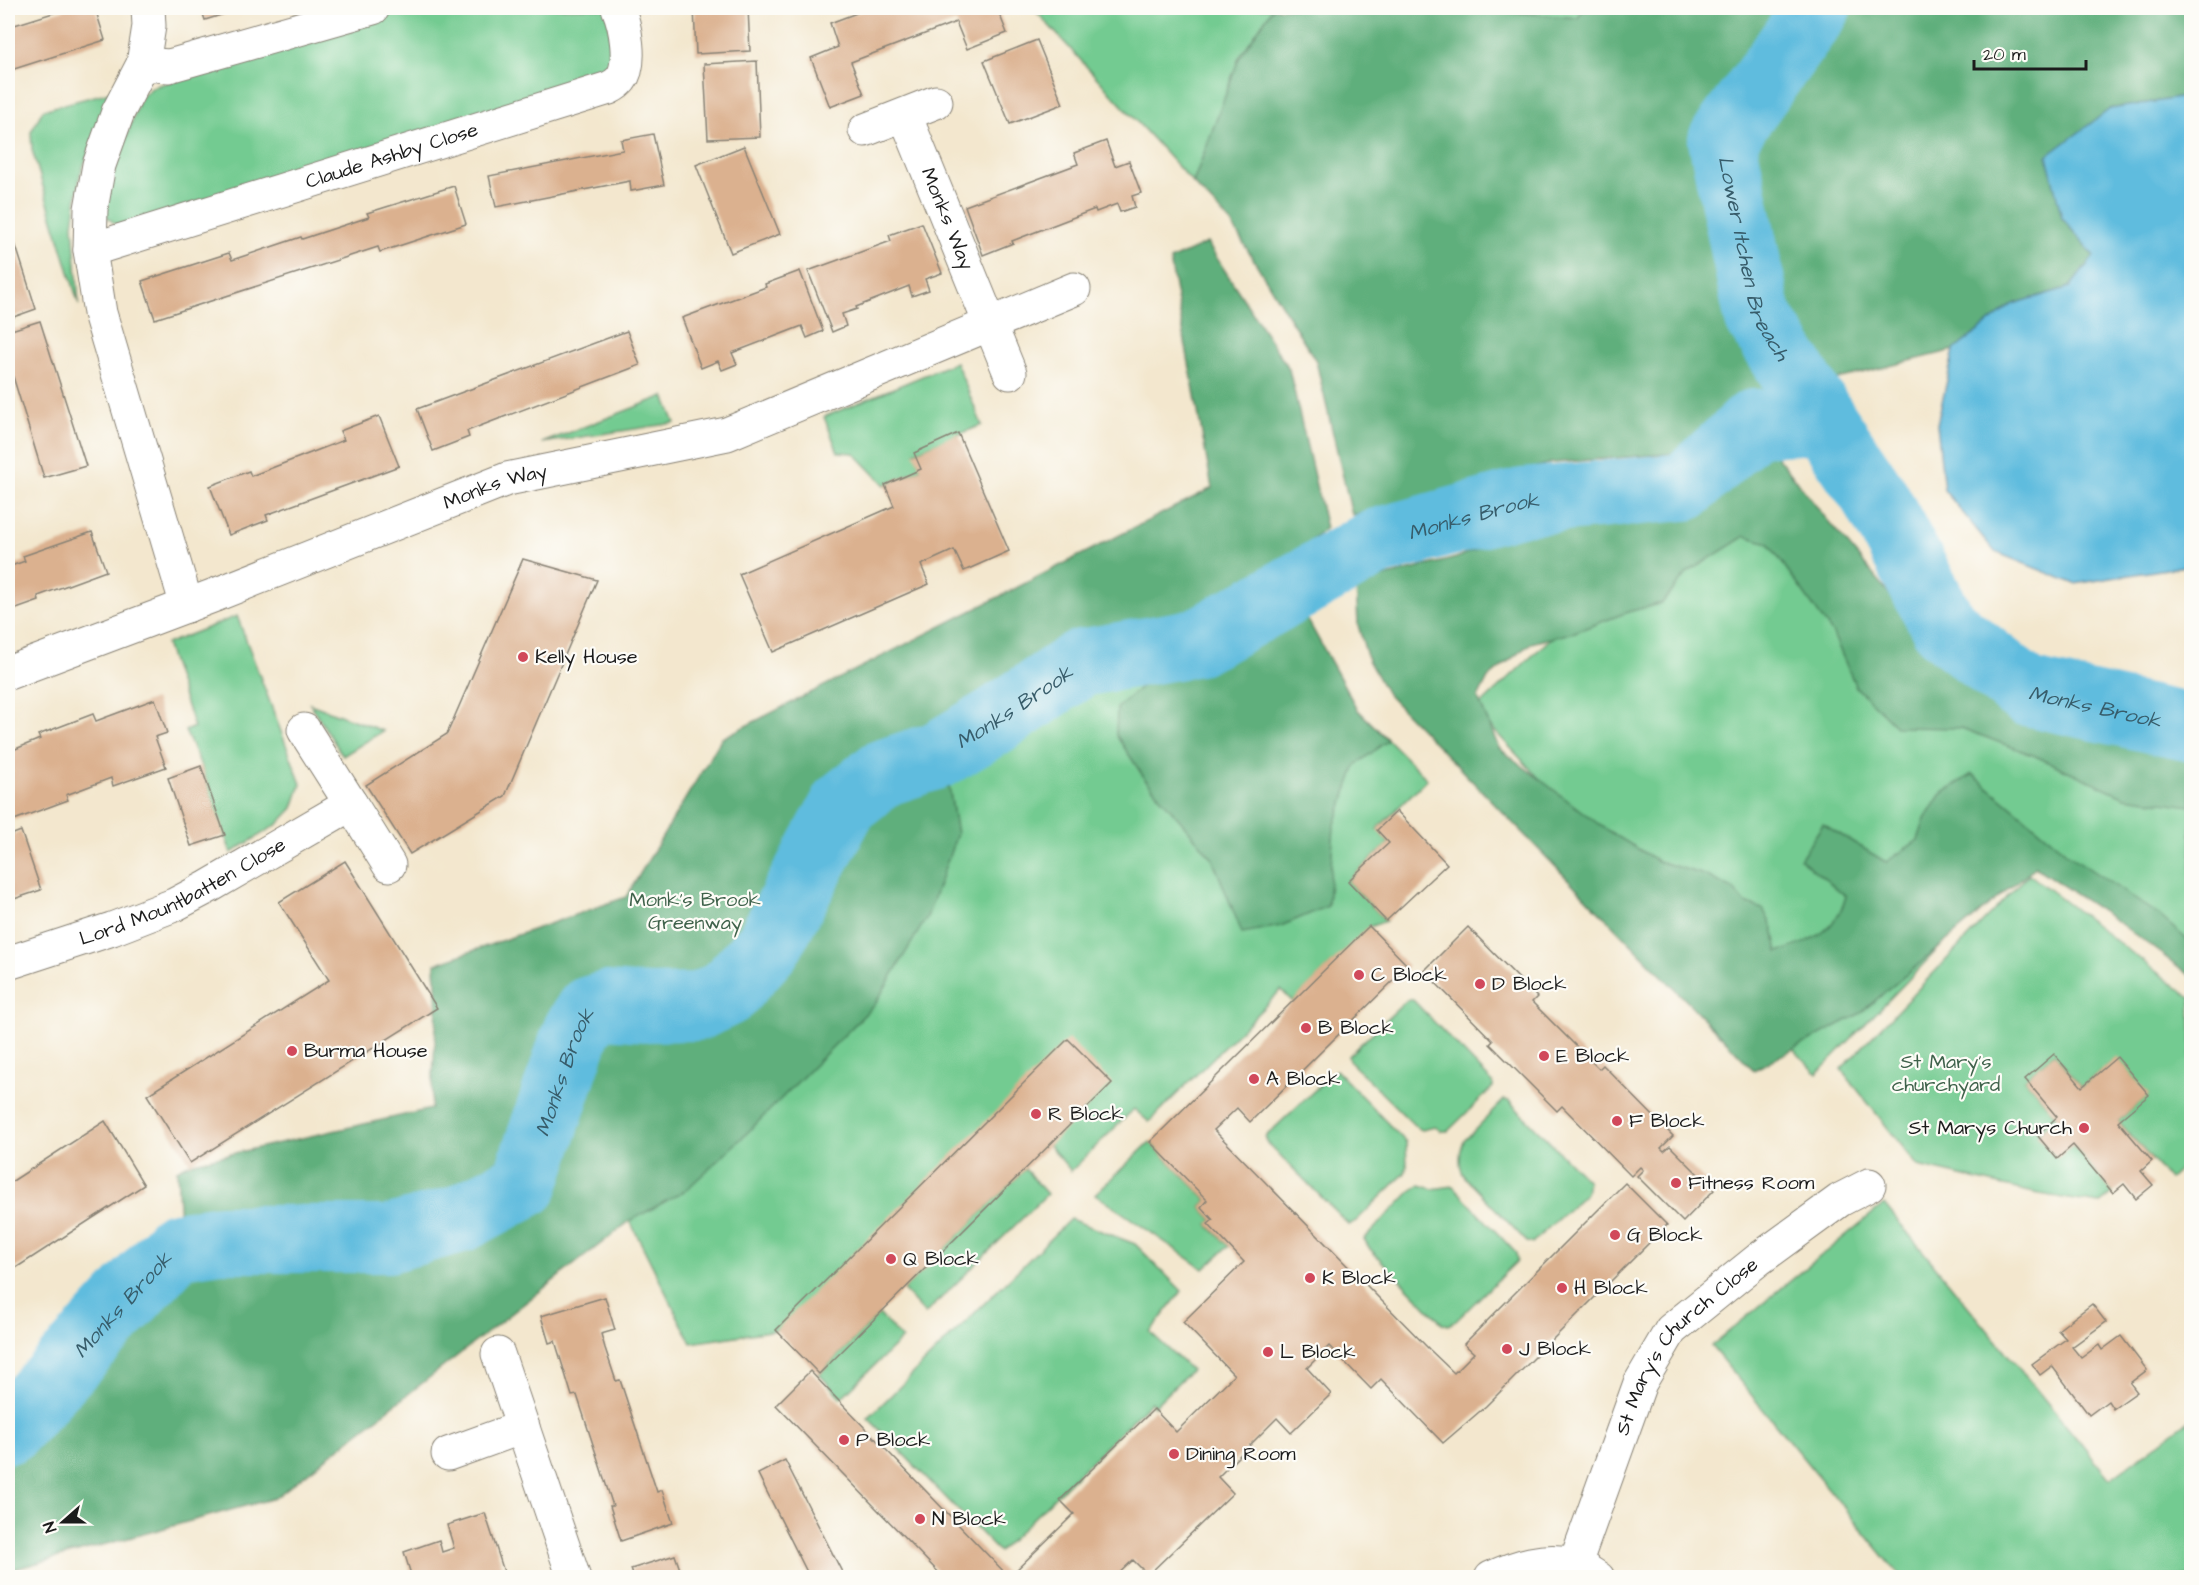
<svg xmlns="http://www.w3.org/2000/svg" width="2199" height="1585" font-family="'Architects Daughter',sans-serif">
  <style>
    .green { fill: #73cb91; stroke: #487456; stroke-width: 1.5 }
    .forest { fill: #5eaf7b; stroke: #3d664c; stroke-width: 1.5 }
    .water { fill: #5fbcde; stroke: #3e6c7d; stroke-width: 1.5 }
    .lines { fill: none; stroke-linecap: round; stroke-linejoin: round }
    .river { stroke: #5fbcde; stroke-width: 68 }
    .building { fill: #dbb18f }
    .minor-casing { stroke: #888275; stroke-width: 35 }
    .tertiary-casing { stroke: #888275; stroke-width: 35 }
    .minor { stroke: #fff; stroke-width: 33 }
    .tertiary { stroke: #fff; stroke-width: 33 }
    .poi-dot { fill: #d1495b; stroke: #fdfcf7; stroke-width: 2 }
    .labels { text-anchor: middle; dominant-baseline: central; stroke-width: 4.5; stroke-linejoin: round; paint-order: stroke }
    .street-label { font-size: 20px; fill: #1c1c1c; stroke: #fdfcf7 }
    .poi-label { font-size: 20px; fill: #1c1c1c; stroke: #fdfcf7; text-anchor: start }
    .park-label { font-size: 20px; fill: #3f624b; stroke: #fdfcf7 }
    .water-label { font-size: 21px; font-style: italic; fill: #375c6a; stroke: #fdfcf7 }
  </style>
  <rect width="100%" height="100%" fill="#fdfcf7"/>
  <filter id="ink" filterUnits="userSpaceOnUse"><feTurbulence type="fractalNoise" baseFrequency=".0167" numOctaves="2"/><feDisplacementMap in="SourceGraphic" scale="12" xChannelSelector="R" yChannelSelector="G"/><feConvolveMatrix kernelMatrix="1 2 1 2 8 2 1 2 1" color-interpolation-filters="sRGB"/></filter>
  <filter id="wash" filterUnits="userSpaceOnUse"><feTurbulence type="fractalNoise" baseFrequency=".008" numOctaves="4" result="noise"/><feDisplacementMap in="SourceGraphic" scale="24" xChannelSelector="R" yChannelSelector="G"/><feGaussianBlur stdDeviation="1.35" result="paint"/><feColorMatrix in="noise" values="0 0 0 0 0 0 0 0 0 0 0 0 0 0 0 0 0 1.4 0 .05"/><feComposite in="paint" operator="in"/></filter>
  <g filter="url(#wash)">
    <rect width="100%" height="100%" fill="#f3e7ce"/>
    <g class="green">
      <polygon points="406,8 608,8 613,71 119,227 108,218 105,207 109,183 141,97 153,87"/>
      <polygon points="1033,8 1273,8 1239,58 1193,183"/>
      <polygon points="1503,8 1584,8 1578,18 1512,12"/>
      <polygon points="113,91 80,175 73,225 79,305 32,150 31,132 43,110"/>
      <polygon points="956,362 982,425 915,452 921,469 885,485 854,453 838,452 824,417"/>
      <polygon points="664,396 675,423 542,443"/>
      <polygon points="1743,456 1991,722 2191,778 2191,961 2030,854 1817,1074 1475,710"/>
      <polygon points="1300,606 1357,709 1427,779 1377,829 1389,843 1348,881 1386,921 1369,927 1293,1002 1281,990 1149,1122 1134,1109 1071,1171 1049,1145 776,1330 691,1343 630,1221 596,1025 608,1019 712,1026 738,1012 786,955 862,819 897,789 947,775 1088,679 1158,671 1234,648"/>
      <polygon points="237,616 301,784 293,808 278,824 231,853 201,766 185,731 194,727 166,644"/>
      <polygon points="310,704 383,731 343,756"/>
      <polygon points="2029,874 2191,998 2191,1159 2169,1179 2118,1121 2148,1095 2117,1058 2082,1087 2054,1054 2025,1079 2057,1117 2037,1135 2057,1158 2073,1145 2113,1193 2099,1204 2034,1193 1918,1166 1841,1069"/>
      <polygon points="1407,1000 1413,1000 1493,1083 1493,1087 1448,1131 1441,1131 1435,1127 1422,1130 1416,1127 1349,1061 1348,1056"/>
      <polygon points="1336,1070 1406,1142 1407,1166 1405,1173 1356,1221 1349,1225 1268,1143 1265,1137"/>
      <path d="M1504 1100 1509 1101 1588 1181 1586 1193 1532 1243 1527 1242 1465 1177C1458 1168 1459 1151 1464 1141Z"/>
      <polygon points="1150,1142 1207,1200 1201,1207 1213,1220 1208,1225 1229,1246 1204,1269 1095,1194"/>
      <polygon points="1025,1169 1047,1194 925,1314 903,1290"/>
      <polygon points="1420,1185 1432,1189 1453,1186 1516,1253 1517,1261 1456,1321 1448,1325 1442,1323 1370,1249 1364,1239 1411,1191"/>
      <polygon points="1884,1204 2110,1479 2191,1419 2191,1577 1901,1577 1711,1346"/>
      <polygon points="1070,1219 1135,1244 1182,1291 1150,1332 1191,1370 1154,1406 1151,1402 999,1552 868,1418"/>
      <polygon points="879,1314 902,1339 841,1398 819,1374"/>
    </g>
    <g class="forest">
      <polygon points="1273,8 1503,8 1512,12 1578,18 1584,8 2191,8 2191,96 2110,109 2062,218 2094,256 2070,287 2013,304 1954,350 1725,407 1679,453 1552,463 1352,515 1316,361 1231,223 1193,183 1239,58"/>
      <polygon points="1207,243 1289,369 1326,528 1275,571 1190,619 1068,643 932,732 873,759 832,792 814,817 769,895 761,916 759,932 747,953 732,970 710,982 690,989 638,994 613,991 594,994 579,999 572,1004 567,1012 548,1058 528,1127 505,1155 474,1178 440,1199 407,1211 333,1221 180,1226 177,1170 190,1163 431,1109 437,1008 435,964 626,897 722,738 1212,488 1170,260"/>
      <path d="M1762 437 1824 516 1917 627 1982 692 2077 732 2143 739 2191 754V806L2125 797 2033 755 1961 728 1897 727 1856 687 1833 634 1768 543 1745 536 1688 572 1662 603 1628 612 1575 632 1531 643 1488 678 1478 698 1499 748 1605 829 1658 861 1705 875 1733 889 1745 903 1763 909 1773 928 1778 952C1811 942 1836 932 1846 896L1800 859 1823 824 1886 862 1918 840 1925 819 1940 795 1972 774 2072 857 2160 916 2191 943V976L2118 922 2035 867 1859 1014 1754 1070 1387 694 1368 660 1358 625 1356 584 1456 558 1510 535 1618 517 1663 513 1704 483Z"/>
      <polygon points="1300,606 1357,709 1388,740 1356,765 1334,827 1328,906 1281,926 1242,933 1212,858 1145,779 1116,735 1117,708 1158,671 1234,648"/>
      <polygon points="947,775 957,834 927,917 875,1004 747,1133 686,1190 630,1221 275,1498 8,1571 8,1465 193,1269 218,1260 268,1262 337,1257 392,1250 451,1235 492,1216 532,1191 575,1094 596,1025 608,1019 712,1026 738,1012 786,955 862,819 897,789"/>
    </g>
    <polygon class="water" points="2191,96 2191,565 2075,584 1995,552 1944,490 1937,424 1954,350 2013,304 2070,287 2094,256 2062,218 2047,156 2110,109"/>
    <g class="lines">
      <g class="river">
        <path id="s1" d="M1817 8 1722 140 1758 316 1823 420"/>
        <path id="s2" d="M8 1430 176 1246 220 1239H388L460 1219 525 1184 577 1030 589 1010 606 1005 647 1008 697 1007 726 993 768 946 845 803 883 773 938 755 995 721 1081 663 1198 642 1377 542 1522 502 1685 487 1754 423 1823 420 1877 500 1945 627 2027 692 2192 728"/>
      </g>
    </g>
    <g id="blocks">
      <g class="building">
        <polygon points="69,8 95,8 105,40 8,71 8,27"/>
        <polygon points="201,8 234,8 234,11 205,20"/>
        <polygon points="694,8 748,8 750,51 696,54"/>
        <polygon points="870,8 997,8 1007,33 967,49 956,22 851,62 864,94 830,107 811,58 838,47 830,23"/>
        <polygon points="1037,40 1063,104 1010,124 984,61"/>
        <polygon points="757,61 760,137 708,139 704,64"/>
        <polygon points="653,134 664,185 631,191 630,181 496,207 489,176 623,150 621,140"/>
        <polygon points="1106,141 1115,166 1129,161 1141,193 1132,196 1135,207 1120,212 1117,204 1096,212 1095,209 1012,241 1013,243 983,255 965,206 1078,164 1074,153"/>
        <polygon points="744,146 780,234 731,253 696,165"/>
        <polygon points="454,186 466,224 380,252 378,247 155,319 142,281 229,253 232,260 301,237 302,239 369,217 367,213"/>
        <polygon points="8,221 36,309 8,319"/>
        <polygon points="922,223 942,273 925,279 929,290 912,296 909,286 856,307 857,309 842,314 846,326 832,332 808,271 891,241 889,235"/>
        <polygon points="800,271 823,331 807,338 802,326 732,353 737,364 722,370 718,361 701,368 682,318 766,287 765,284"/>
        <polygon points="40,321 86,466 44,478 8,360 8,331"/>
        <polygon points="627,331 640,365 467,431 469,437 433,451 417,409"/>
        <polygon points="379,416 399,466 266,515 268,520 229,535 210,486 249,471 251,476 344,440 340,431"/>
        <polygon points="958,433 1009,551 964,571 954,550 921,565 929,584 773,652 739,574 894,506 885,485 921,469 914,453"/>
        <polygon points="92,532 106,571 38,596 39,601 8,612 8,567 25,561 23,556"/>
        <polygon points="523,559 597,580 505,796 410,854 366,785 447,734"/>
        <polygon points="155,699 167,733 155,737 166,767 113,786 111,778 66,795 68,800 14,820 8,803 8,752 40,739 38,735 93,714 96,721"/>
        <polygon points="201,766 225,835 191,846 168,778"/>
        <polygon points="1397,811 1447,864 1386,921 1348,881 1389,843 1377,830"/>
        <polygon points="21,831 41,890 11,900 8,889 8,836"/>
        <polygon points="345,861 437,1008 190,1163 147,1095 329,980 279,902"/>
        <polygon points="1369,926 1408,966 1250,1122 1237,1108 1214,1130 1430,1350 1454,1373 1474,1353 1464,1344 1625,1183 1667,1225 1486,1406 1443,1443 1381,1379 1371,1389 1329,1346 1307,1368 1331,1394 1291,1433 1277,1418 1218,1477 1233,1493 1148,1575 1133,1560 1114,1578 944,1578 776,1405 810,1371 1009,1577 1074,1514 1060,1500 1154,1409 1176,1432 1234,1375 1183,1322 1244,1262 1208,1224 1213,1220 1201,1207 1207,1200 1150,1142"/>
        <polygon points="1468,927 1537,997 1532,1002 1599,1069 1603,1065 1673,1136 1661,1148 1664,1151 1670,1146 1714,1190 1683,1222 1637,1176 1643,1170 1640,1167 1631,1176 1562,1106 1557,1111 1490,1044 1493,1041 1424,971"/>
        <polygon points="1068,1039 1112,1083 819,1374 776,1330"/>
        <polygon points="2054,1054 2082,1087 2117,1057 2149,1095 2118,1121 2152,1161 2141,1171 2153,1185 2136,1199 2124,1184 2113,1193 2073,1145 2057,1159 2037,1135 2057,1117 2025,1079"/>
        <polygon points="105,1121 144,1185 8,1273 8,1184"/>
        <polygon points="605,1297 615,1330 601,1334 605,1348 616,1381 620,1380 657,1492 662,1490 673,1523 621,1541 610,1506 613,1506 577,1395 572,1396 555,1341 549,1343 541,1316"/>
        <polygon points="2092,1304 2106,1322 2072,1347 2081,1358 2099,1345 2102,1350 2121,1336 2147,1370 2130,1383 2137,1392 2113,1409 2108,1401 2089,1415 2052,1366 2040,1375 2032,1364 2066,1339 2058,1330"/>
        <polygon points="785,1460 845,1578 810,1578 758,1474"/>
        <polygon points="485,1513 506,1578 412,1578 404,1552 439,1540 442,1552 454,1548 447,1525"/>
        <polygon points="675,1555 683,1578 634,1578 631,1569"/>
      </g>
    </g>
  </g>
  <g filter="url(#ink)">
    <use href="#blocks" fill-opacity="0" stroke="#888275" stroke-width="1.5"/>
    <g class="lines">
      <g class="minor-casing">
        <g id="minor">
          <polyline points="148,8 149,26 143,64 118,112 99,165 91,209 90,250 100,313 187,606"/>
          <polyline points="143,64 169,66 373,8"/>
          <path id="s3" d="M905 115 1010 373"/>
          <polyline points="865,130 936,102"/>
          <path id="s4" d="M90 250 609 88C613 86 618 83 621 79 633 64 625 24 618 8"/>
          <path id="s5" d="M8 673 215 595 507 479 727 434 1074 289"/>
          <polyline points="351,804 389,865"/>
          <path id="s6" d="M8 963 112 929 174 905 208 887 351 804 304 730"/>
          <polyline points="498,1354 574,1578"/>
          <polyline points="448,1454 523,1427"/>
          <path id="s7" d="M1575 1564 1640 1383 1671 1330 1759 1259 1840 1200 1869 1185"/>
        </g>
      </g>
      <g class="tertiary-casing">
        <path id="tertiary" d="M1491 1578C1517 1566 1544 1557 1573 1564 1581 1566 1590 1573 1598 1578"/>
      </g>
      <use href="#minor" class="minor"/>
      <use href="#tertiary" class="tertiary"/>
    </g>
  </g>
  <g class="poi-dot">
    <circle cx="523" cy="657" r="6"/>
    <circle cx="1359" cy="975" r="6"/>
    <circle cx="1480" cy="984" r="6"/>
    <circle cx="1306" cy="1028" r="6"/>
    <circle cx="292" cy="1051" r="6"/>
    <circle cx="1544" cy="1056" r="6"/>
    <circle cx="1254" cy="1079" r="6"/>
    <circle cx="1036" cy="1114" r="6"/>
    <circle cx="1617" cy="1121" r="6"/>
    <circle cx="2084" cy="1128" r="6"/>
    <circle cx="1676" cy="1183" r="6"/>
    <circle cx="1615" cy="1235" r="6"/>
    <circle cx="891" cy="1259" r="6"/>
    <circle cx="1310" cy="1278" r="6"/>
    <circle cx="1562" cy="1288" r="6"/>
    <circle cx="1507" cy="1349" r="6"/>
    <circle cx="1268" cy="1352" r="6"/>
    <circle cx="844" cy="1440" r="6"/>
    <circle cx="1174" cy="1454" r="6"/>
    <circle cx="920" cy="1519" r="6"/>
  </g>
  <g class="labels">
    <g class="street-label">
      <text stroke="none"><textPath href="#s4" startOffset="316">Claude Ashby Close</textPath></text>
      <text stroke="none"><textPath href="#s3" startOffset="112">Monks Way</textPath></text>
      <text stroke="none"><textPath href="#s5" startOffset="522">Monks Way</textPath></text>
      <text stroke="none"><textPath href="#s6" startOffset="189">Lord Mountbatten Close</textPath></text>
      <text stroke="none"><textPath href="#s7" startOffset="250">St Mary's Church Close</textPath></text>
    </g>
    <g class="poi-label">
      <text x="535" y="657">Kelly House</text>
      <text x="1371" y="975">C Block</text>
      <text x="1492" y="984">D Block</text>
      <text x="1318" y="1028">B Block</text>
      <text x="304" y="1051">Burma House</text>
      <text x="1556" y="1056">E Block</text>
      <text x="1266" y="1079">A Block</text>
      <text x="1048" y="1114">R Block</text>
      <text x="1629" y="1121">F Block</text>
      <text x="2072" y="1128" text-anchor="end">St Marys Church</text>
      <text x="1688" y="1183">Fitness Room</text>
      <text x="1627" y="1235">G Block</text>
      <text x="903" y="1259">Q Block</text>
      <text x="1322" y="1278">K Block</text>
      <text x="1574" y="1288">H Block</text>
      <text x="1519" y="1349">J Block</text>
      <text x="1280" y="1352">L Block</text>
      <text x="856" y="1440">P Block</text>
      <text x="1186" y="1454">Dining Room</text>
      <text x="932" y="1519">N Block</text>
    </g>
    <g class="park-label">
      <text x="695" y="900">Monk's Brook<tspan x="695" dy="23">Greenway</tspan></text>
      <text x="1946" y="1062">St Mary's<tspan x="1946" dy="23">churchyard</tspan></text>
    </g>
    <g class="water-label">
      <text stroke="none"><textPath href="#s1" startOffset="286">Lower Itchen Breach</textPath></text>
      <text stroke="none"><textPath href="#s2" startOffset="1863">Monks Brook</textPath></text>
      <text stroke="none"><textPath href="#s2" startOffset="2655">Monks Brook</textPath></text>
      <text stroke="none"><textPath href="#s2" startOffset="1359">Monks Brook</textPath></text>
      <text stroke="none"><textPath href="#s2" startOffset="729">Monks Brook</textPath></text>
      <text stroke="none"><textPath href="#s2" startOffset="170">Monks Brook</textPath></text>
    </g>
  </g>
  <rect width="2199" height="1585" fill="none" stroke="#fdfcf7" stroke-width="30"/>
  <g transform="translate(63 1522) rotate(249)" stroke="#fdfcf7" stroke-width="4.5" paint-order="stroke">
  <path d="M0-4.5L10 22L0 15L-10 22Z" fill="#1c1c1c"/>
  <text y="-9" font-size="16" font-weight="bold" text-anchor="middle" fill="#1c1c1c">N</text>
  </g>
  <path d="M1974 60v9h112v-9" fill="none" stroke="#1c1c1c" stroke-width="3"/>
  <text x="1983" y="60" font-size="18" fill="#1c1c1c" stroke="#fdfcf7" stroke-width="4.5" paint-order="stroke">20 m</text>
</svg>
